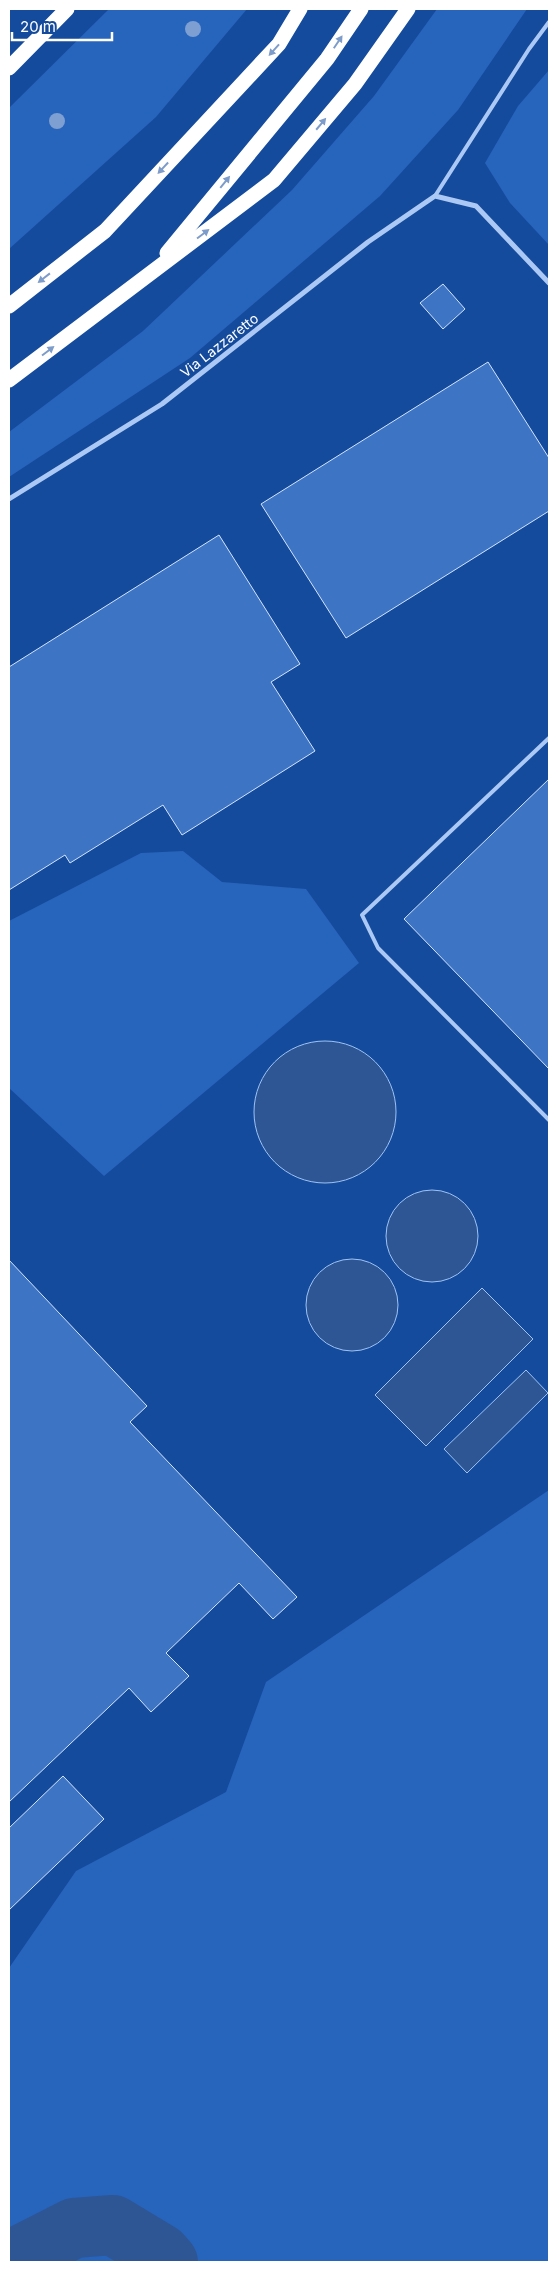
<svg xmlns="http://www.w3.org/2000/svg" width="558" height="2271" font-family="Inter,sans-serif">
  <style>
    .green { fill: #2764bb }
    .water { fill: #2e5694; stroke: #9dc3f6 }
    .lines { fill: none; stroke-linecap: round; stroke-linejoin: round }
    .river { stroke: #2e5694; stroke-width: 60 }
    .building { fill: #3d74c4; stroke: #d3e4fd }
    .service { stroke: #abc9f4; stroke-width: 4 }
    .minor { stroke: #abc9f4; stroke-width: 5 }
    .motorway { stroke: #fff; stroke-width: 15 }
    .tree { fill: #7d9fd2 }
    .oneway { fill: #7e9cc9 }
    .labels { text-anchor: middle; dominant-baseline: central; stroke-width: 4.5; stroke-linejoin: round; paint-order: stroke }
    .street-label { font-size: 14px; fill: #fff; stroke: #144b9d }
  </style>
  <rect width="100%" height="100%" fill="#144b9d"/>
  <g class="green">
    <polygon points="109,9 247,9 156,117 9,249 9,108"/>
    <polygon points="437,9 527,9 458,110 380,196 190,358 9,477 9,432 143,331 292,190 374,96"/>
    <polygon points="549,70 549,245 510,203 485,163 518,106"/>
    <polygon points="183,851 222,882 306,889 359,963 104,1176 9,1088 9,921 141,853"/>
    <polygon points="549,1490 549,2262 188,2262 183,2254 140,2216 98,2204 47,2222 9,2243 9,1968 76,1871 226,1792 266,1682"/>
    <polygon points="100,2249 132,2262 45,2262 58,2255"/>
  </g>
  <g class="water">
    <circle cx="325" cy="1112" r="71"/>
    <circle cx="432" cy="1236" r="46"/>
    <circle cx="352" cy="1305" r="46"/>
    <polygon points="482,1288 533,1339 426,1446 375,1395"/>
    <polygon points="526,1370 548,1393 467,1473 444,1449"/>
  </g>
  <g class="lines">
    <polyline class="river" points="9,2261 74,2228 113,2225 161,2254 168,2262"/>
  </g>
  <g class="building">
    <polygon points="443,284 465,309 443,329 420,303"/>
    <polygon points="488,362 549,458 549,511 346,638 261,504"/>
    <polygon points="219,535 300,664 271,682 315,751 182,835 163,805 70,863 65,855 9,890 9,667"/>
    <polygon points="549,779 549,1069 404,919"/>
    <polygon points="9,1260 147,1406 130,1422 297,1597 273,1619 239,1583 166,1653 189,1676 151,1712 129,1688 9,1802"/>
    <polygon points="63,1776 104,1819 9,1910 9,1828"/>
  </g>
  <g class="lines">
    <g class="service">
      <polyline points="435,196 529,49 549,22"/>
      <polyline points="549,738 362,915 378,948 549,1120"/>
    </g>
    <polyline class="minor" points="9,499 162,404 368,242 435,196 476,206 549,283"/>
    <g class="motorway">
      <polyline points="9,68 67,9"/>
      <polyline points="167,253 327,59 361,9"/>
      <polyline points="9,306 105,231 279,44 300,9"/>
      <polyline points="9,380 274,180 355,84 408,9"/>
    </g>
  </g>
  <g class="tree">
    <circle cx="193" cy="29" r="8"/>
    <circle cx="57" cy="121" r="8"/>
  </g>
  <defs><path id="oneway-solid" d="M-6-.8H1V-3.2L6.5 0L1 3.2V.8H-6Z" transform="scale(1.25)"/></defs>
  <g class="oneway">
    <use href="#oneway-solid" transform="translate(338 42) rotate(-56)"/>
    <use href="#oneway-solid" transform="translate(274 50) rotate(132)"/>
    <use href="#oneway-solid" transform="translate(321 124) rotate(-50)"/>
    <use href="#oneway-solid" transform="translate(163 168) rotate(133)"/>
    <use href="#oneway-solid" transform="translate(225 182) rotate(-51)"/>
    <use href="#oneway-solid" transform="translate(203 234) rotate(-37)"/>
    <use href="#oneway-solid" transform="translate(44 278) rotate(142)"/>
    <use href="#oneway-solid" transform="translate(48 351) rotate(-37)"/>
  </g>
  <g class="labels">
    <g class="street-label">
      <text transform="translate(219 345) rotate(-38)">Via Lazzaretto</text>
    </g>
  </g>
  <rect width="558" height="2271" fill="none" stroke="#ffffff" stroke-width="20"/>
  <path d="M12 32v8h100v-8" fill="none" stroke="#ffffff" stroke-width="2.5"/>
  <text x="20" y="32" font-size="15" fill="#ffffff" stroke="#144b9d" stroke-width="4" paint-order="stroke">20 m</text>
</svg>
